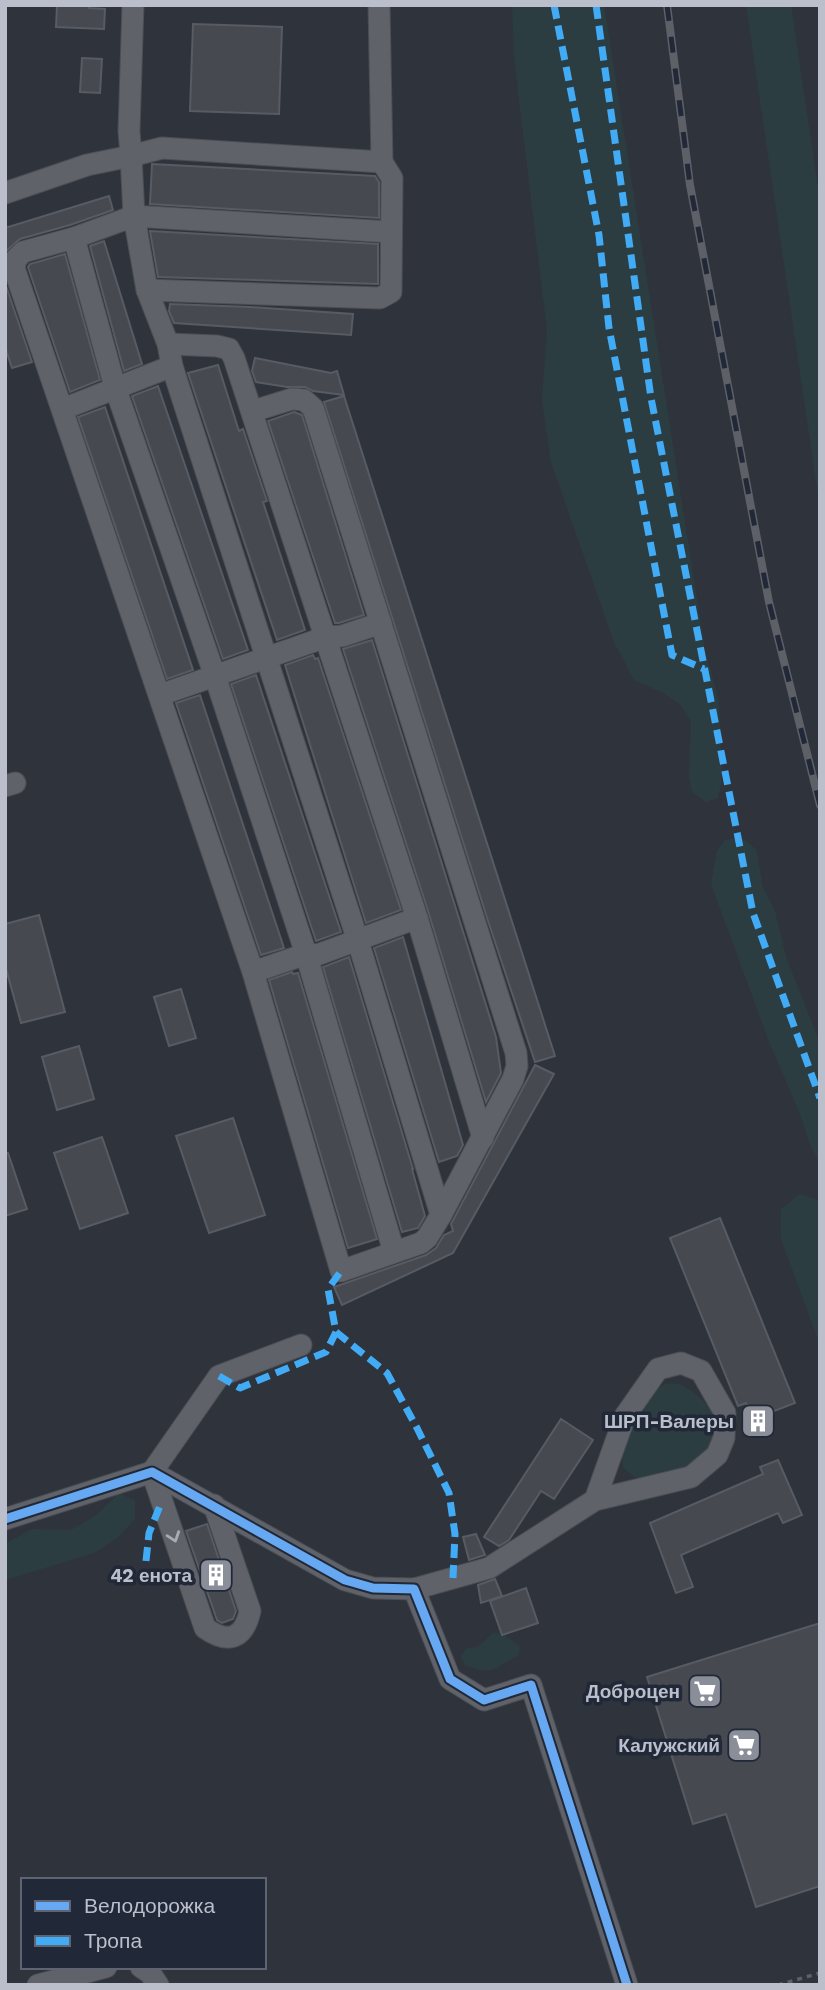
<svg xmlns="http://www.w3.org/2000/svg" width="825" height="1990" font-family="'Work Sans',sans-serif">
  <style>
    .green { fill: #2c3d42 }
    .building { fill: #464950; stroke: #575b63; stroke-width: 2 }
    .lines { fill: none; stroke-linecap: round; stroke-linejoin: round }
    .minor-casing { stroke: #4b4e54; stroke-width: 23 }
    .path { stroke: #5d6167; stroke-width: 3.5; stroke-dasharray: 5 5; stroke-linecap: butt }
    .minor { stroke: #5f6269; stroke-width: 21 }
    .rail-casing { stroke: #5d6067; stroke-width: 8 }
    .rail { stroke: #212837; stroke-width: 5; stroke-dasharray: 16; stroke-linecap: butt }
    .quiet { stroke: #42abf6; stroke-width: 7; stroke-dasharray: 14 7; stroke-linecap: butt }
    .cycleway-casing { stroke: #212837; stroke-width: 13 }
    .cycleway { stroke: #66a8f1; stroke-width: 9 }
    .oneway { stroke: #a8acb7 }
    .labels { text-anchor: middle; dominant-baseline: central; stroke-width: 7; stroke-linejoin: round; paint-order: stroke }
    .poi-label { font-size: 19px; font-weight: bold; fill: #babfcb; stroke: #212837; text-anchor: end }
  </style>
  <rect width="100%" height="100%" fill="#2f333b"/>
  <g class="green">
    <polygon points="512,5 604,5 705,650 719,701 722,778 718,798 706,802 692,792 689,777 691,722 681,705 663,693 634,680 614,642 551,462 542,401 547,331 514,58"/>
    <polygon points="746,5 791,5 820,202 820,509"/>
    <polygon points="742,838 756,849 763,888 775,911 786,957 820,1043 820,1164 809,1142 800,1114 770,1044 711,884 717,851 725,840"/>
    <polygon points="800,1194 820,1201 820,1345 781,1239 781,1209"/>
    <path d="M680 1384C735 1413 721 1458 667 1475 661 1477 652 1481 646 1480 636 1479 629 1473 623 1467 622 1460 621 1452 622 1444 625 1429 649 1390 663 1385 668 1383 676 1384 680 1384Z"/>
    <polygon points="119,1493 135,1501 135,1519 117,1538 94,1553 5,1580 5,1544 32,1529 71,1530 97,1515"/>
    <path d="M493 1633 503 1634 520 1646 518 1656C491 1668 495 1677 465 1665L461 1656 467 1648 478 1647Z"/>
  </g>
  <g class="building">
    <polygon points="57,5 89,5 89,8 105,9 104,29 56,27"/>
    <polygon points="193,24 282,27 279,114 190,111"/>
    <polygon points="82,58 102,59 100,93 80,92"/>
    <polygon points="152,164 375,176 379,182 379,218 150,204"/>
    <polygon points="109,196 113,210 70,225 20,239 5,252 5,228"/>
    <polygon points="150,231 378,244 378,284 158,277"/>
    <polygon points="104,241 142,364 124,371 90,246"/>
    <polygon points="65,254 100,380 70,392 28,267 30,264"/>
    <polygon points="5,283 32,362 12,368 5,347"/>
    <polygon points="170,304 250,307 353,314 351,335 174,323 169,311"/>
    <polygon points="255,358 331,373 337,371 344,395 313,391 305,387 287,387 256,382 252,371"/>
    <polygon points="218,365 239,431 243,429 267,501 263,502 305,630 277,640 188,373"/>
    <polygon points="158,386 248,650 223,659 132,396"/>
    <polygon points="344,396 555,1056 535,1062 488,921 324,402"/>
    <polygon points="105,407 193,670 167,679 78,417"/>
    <polygon points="294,412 302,415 364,615 339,623 335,623 268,421"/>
    <polygon points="372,640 496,1037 501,1073 486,1102 429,914 343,649"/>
    <polygon points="313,655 315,659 318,658 401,910 366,923 285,665"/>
    <polygon points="256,675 341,932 316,941 231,684"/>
    <polygon points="200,695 284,948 261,955 176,703"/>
    <polygon points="39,915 65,1012 21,1023 5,965 5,924"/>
    <polygon points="403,937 463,1145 457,1156 439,1162 374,948"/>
    <polygon points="349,957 413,1169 412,1169 425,1216 418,1228 402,1232 323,967"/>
    <polygon points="292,972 293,974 298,973 377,1239 348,1248 269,980"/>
    <polygon points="181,989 196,1038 169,1046 154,997"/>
    <polygon points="79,1046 94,1099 57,1110 42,1057"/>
    <polygon points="535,1065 554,1074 453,1253 342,1305 334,1287 426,1255 436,1248 444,1235 453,1231 451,1224"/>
    <polygon points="233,1118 265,1215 209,1233 176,1136"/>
    <polygon points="102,1137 128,1213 80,1229 54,1153"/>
    <polygon points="5,1153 8,1153 27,1209 5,1216"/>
    <polygon points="720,1218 795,1403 753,1419 746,1403 738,1406 670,1238"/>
    <polygon points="561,1419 593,1440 554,1499 541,1491 509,1540 499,1546 484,1537"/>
    <polygon points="778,1460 802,1515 783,1523 778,1513 681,1555 693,1587 676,1593 650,1523 763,1474 760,1467"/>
    <polygon points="207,1524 236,1611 233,1619 222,1623 217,1620 186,1531"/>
    <polygon points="476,1534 485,1555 469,1560 463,1537"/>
    <polygon points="495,1579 502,1596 481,1603 478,1585"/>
    <polygon points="526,1588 538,1623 502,1635 490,1601"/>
    <polygon points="820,1623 820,1886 756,1907 726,1814 693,1824 647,1677"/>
  </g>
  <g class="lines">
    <g class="minor-casing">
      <g id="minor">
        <polyline points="379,5 382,162 162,148 131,156 134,216 147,290 168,344 172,366 358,941 441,1215 427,1238 421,1243 341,1271 253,972 14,268 16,259 23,252 74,238 134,216 391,232"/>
        <polyline points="5,193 87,165 131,156 129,131 133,5"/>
        <polyline points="74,238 115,387 215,676 306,954 394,1252"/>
        <polyline points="147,290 380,298 391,292 392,178 382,162"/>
        <polyline points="168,344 217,346 229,349 234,358 417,918 483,1138"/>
        <polyline points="63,409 172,366"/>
        <polyline points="253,411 292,399 304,400 313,408 516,1053 517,1066 513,1079 441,1215"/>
        <polyline points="160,695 326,637 342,636 381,623"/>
        <polyline points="5,786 15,783"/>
        <polyline points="253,972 306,954 317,955 417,918"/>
        <path d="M214 1505 250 1611C244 1638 229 1645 205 1628L152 1472 219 1376 301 1345"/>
        <polyline points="5,1519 152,1472 345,1580 373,1588 414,1589 450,1679 484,1700 531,1685 627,1985"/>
        <polyline points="414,1589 489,1568 595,1500 691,1477 717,1455 724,1438 725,1413 701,1371 681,1363 658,1369 625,1416 595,1500"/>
        <polyline points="141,1967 150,1973 158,1985"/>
        <polyline points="38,1985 106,1967"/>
      </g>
    </g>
    <polyline class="path" points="778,1985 820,1973"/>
    <use href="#minor" class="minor"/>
    <g class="rail-casing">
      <polyline id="rail" points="667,5 690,185 769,602 820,805"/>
    </g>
    <use href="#rail" class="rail"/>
    <g class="quiet">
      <polyline points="554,5 599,235 609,328 672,655 704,669"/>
      <polyline points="596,5 651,398 753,913 820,1098"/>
      <polyline points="336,1332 387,1373 417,1428 449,1493 455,1534 453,1578"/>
      <polyline points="219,1376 240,1388 326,1352 336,1332 328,1289 341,1271"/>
      <polyline points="146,1561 149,1533 162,1501"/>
    </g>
    <g class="cycleway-casing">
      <polyline id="cycleway" points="5,1519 152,1472 345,1580 373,1588 414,1589 450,1679 484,1700 531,1685 627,1985"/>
    </g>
    <use href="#cycleway" class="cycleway"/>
  </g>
  <defs><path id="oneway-chevron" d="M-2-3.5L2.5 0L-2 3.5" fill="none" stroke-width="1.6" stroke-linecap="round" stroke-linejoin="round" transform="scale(1.75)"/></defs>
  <use class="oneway" href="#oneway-chevron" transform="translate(174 1537) rotate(71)"/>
  <defs>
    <g id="building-square" transform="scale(1.75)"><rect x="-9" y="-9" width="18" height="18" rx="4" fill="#898e99" stroke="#212837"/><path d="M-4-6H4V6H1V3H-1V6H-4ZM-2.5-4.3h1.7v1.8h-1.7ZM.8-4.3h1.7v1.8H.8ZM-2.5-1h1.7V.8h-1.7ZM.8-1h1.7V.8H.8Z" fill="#fff"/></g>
    <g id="supermarket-square" transform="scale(1.75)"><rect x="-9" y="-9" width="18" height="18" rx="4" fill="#898e99" stroke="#212837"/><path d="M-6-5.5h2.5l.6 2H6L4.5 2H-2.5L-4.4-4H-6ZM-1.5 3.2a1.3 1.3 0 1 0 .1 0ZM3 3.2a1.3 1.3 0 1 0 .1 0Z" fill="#fff"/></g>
  </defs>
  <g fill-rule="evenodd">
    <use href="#building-square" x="758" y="1421"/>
    <use href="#building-square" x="216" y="1575"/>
    <use href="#supermarket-square" x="705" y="1691"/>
    <use href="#supermarket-square" x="744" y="1745"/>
  </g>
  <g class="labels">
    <g class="poi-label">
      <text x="734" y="1421">ШРП-Валеры</text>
      <text x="192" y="1575">42 енота</text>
      <text x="680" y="1691">Доброцен</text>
      <text x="720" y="1745">Калужский</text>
    </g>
  </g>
  <rect width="825" height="1990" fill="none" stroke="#babfcb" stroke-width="14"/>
  <rect x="21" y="1878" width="245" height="91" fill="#212837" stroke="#5e6472" stroke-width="2"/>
  <rect x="35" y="1901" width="35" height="10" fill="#66a8f1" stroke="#5e6472" stroke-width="2"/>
  <text x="84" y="1913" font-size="21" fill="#babfcb">Велодорожка</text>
  <rect x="35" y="1936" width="35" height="10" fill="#42abf6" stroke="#5e6472" stroke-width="2"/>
  <text x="84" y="1948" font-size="21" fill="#babfcb">Тропа</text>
</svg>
